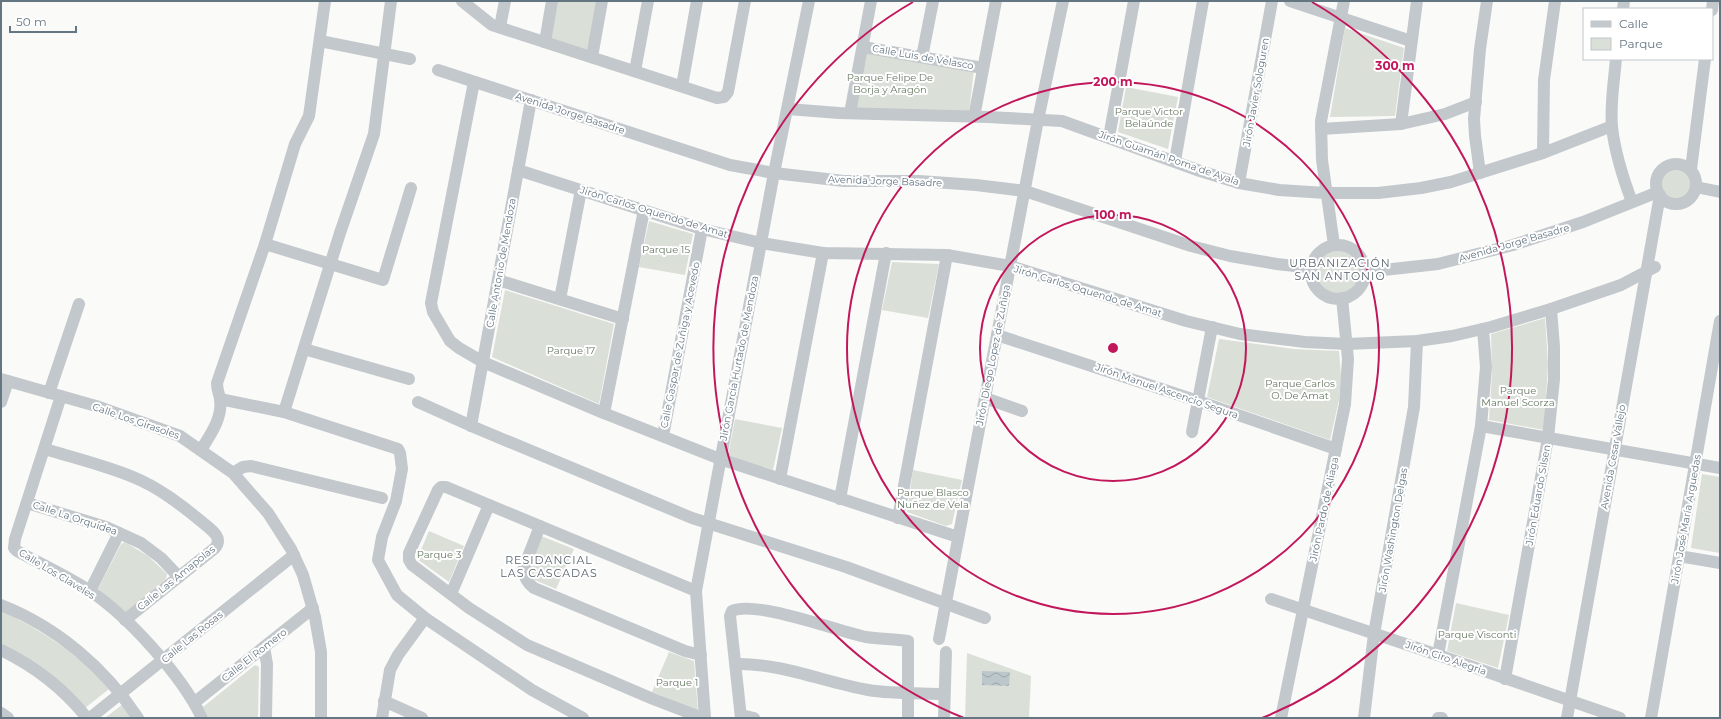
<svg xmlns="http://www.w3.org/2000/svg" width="1721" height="719" font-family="Montserrat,sans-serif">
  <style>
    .park { fill: #dadfd7 }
    .water { fill: url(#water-waves) }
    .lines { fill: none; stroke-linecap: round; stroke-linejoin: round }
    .minor { stroke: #c3c8cc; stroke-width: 12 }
    .ring { fill: none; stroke: #c2185b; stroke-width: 2 }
    .labels { text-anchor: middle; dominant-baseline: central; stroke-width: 4; stroke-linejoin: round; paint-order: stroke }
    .street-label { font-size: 10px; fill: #657683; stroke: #fff }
    .park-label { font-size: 10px; fill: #687a64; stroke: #fff }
    .neighbourhood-label { font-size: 11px; letter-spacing: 1px; fill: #57646e; stroke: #fff }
    .centre { fill: #c2185b; stroke: #fff; stroke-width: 2 }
    .ring-label { font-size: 12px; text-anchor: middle; font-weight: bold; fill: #c2185b; stroke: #fff; stroke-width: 4; stroke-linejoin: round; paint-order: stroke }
  </style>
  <defs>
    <pattern id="water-waves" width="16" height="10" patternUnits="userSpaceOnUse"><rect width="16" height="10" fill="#bbc7cb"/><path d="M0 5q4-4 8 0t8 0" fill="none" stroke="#9ca6aa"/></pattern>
  </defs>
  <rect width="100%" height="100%" fill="#fafaf8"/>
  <g class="park">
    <polygon points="556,1 598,1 589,52 549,40"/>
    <polygon points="1345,28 1404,48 1395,116 1330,117"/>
    <polygon points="868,51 974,70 969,112 856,108"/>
    <polygon points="1126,87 1178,97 1168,149 1118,132"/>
    <circle cx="1676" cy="183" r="16"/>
    <polygon points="649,221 693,234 685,275 639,267"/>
    <circle cx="1339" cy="272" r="22"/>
    <polygon points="892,262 939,264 928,318 882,310"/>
    <polygon points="505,290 614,324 599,404 492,357"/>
    <polygon points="1545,318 1548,364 1544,430 1489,420 1492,372 1491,334"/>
    <polygon points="1219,339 1294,349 1339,351 1341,376 1339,400 1330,440 1207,397"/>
    <polygon points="735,419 782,428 773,470 728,456"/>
    <polygon points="913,470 962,480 952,524 946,526 907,512"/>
    <polygon points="1702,474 1720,477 1720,553 1691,548"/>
    <polygon points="429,531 464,546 449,582 417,559"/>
    <polygon points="541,536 574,549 556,589 530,578 527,574"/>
    <polygon points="125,542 148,556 167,574 166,579 126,612 98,589 121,544"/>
    <polygon points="1456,603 1509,615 1498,668 1447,651"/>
    <path d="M1 610C43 632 78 653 109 689L85 708 1 644Z"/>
    <polygon points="669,652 694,661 698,711 652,692"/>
    <polygon points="967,653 1031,676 1029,718 965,718"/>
    <polygon points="255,665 259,667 258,718 209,718 203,707"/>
    <polygon points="123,704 133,718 105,718"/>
  </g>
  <polygon class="water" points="982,671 1010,672 1009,686 982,685"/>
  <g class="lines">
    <g class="minor">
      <polyline points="462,1 492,25 717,98 724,97 728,92 745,1"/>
      <polyline points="1290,1 1411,41"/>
      <polyline points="1623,9 1624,1"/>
      <polyline points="1712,10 1713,1"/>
      <polyline points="500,27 505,1"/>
      <polyline points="320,41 410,59"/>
      <polyline points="545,42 552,1"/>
      <polyline points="863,47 983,68"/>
      <polyline points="592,57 602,1"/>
      <polyline points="922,57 933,1"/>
      <path d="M1616 59C1614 81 1610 105 1612 127 1615 154 1623 178 1632 202"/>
      <polyline points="438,70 730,165 774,173 844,181 919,181 976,185 1025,191 1191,246 1230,256 1277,264 1312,268"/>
      <polyline points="635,71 648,1"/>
      <polyline points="474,82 431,303 433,312 450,341 459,348 483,362 601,412 720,459 958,537"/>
      <polyline points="682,86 697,1"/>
      <polyline points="788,109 839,113 988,117 1062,121 1200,171 1239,183 1279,190 1326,193 1378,193 1421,188 1451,182 1543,153 1612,126"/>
      <polyline points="850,113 871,1"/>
      <polyline points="974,117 996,1"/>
      <polyline points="1401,124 1417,1"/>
      <polyline points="1321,129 1401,124 1445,114 1476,102"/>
      <polyline points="1109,137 1134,1"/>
      <polyline points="1543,153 1544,80 1555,1"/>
      <polyline points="1175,161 1203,1"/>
      <circle cx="1676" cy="184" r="20"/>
      <polyline points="1691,169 1705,59"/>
      <polyline points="518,170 702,229 761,243 823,253 947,255 1010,266 1186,321 1240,334 1305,342 1347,344 1417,341 1452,336 1491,327 1551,309 1621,285 1655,267"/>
      <polyline points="1480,173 1475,136 1474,119 1480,49 1487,1"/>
      <polyline points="1239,183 1272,1"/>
      <polyline points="1696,187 1720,192"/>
      <polyline points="265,244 383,280 411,188"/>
      <polyline points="1334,245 1322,160 1321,121 1344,1"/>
      <circle cx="1338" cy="272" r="27"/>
      <polyline points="1365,272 1438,264 1513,245 1583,222 1658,192"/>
      <polyline points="498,280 623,319"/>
      <polyline points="560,299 581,190"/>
      <polyline points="997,335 1198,401 1336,449"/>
      <polyline points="304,349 409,379"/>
      <polyline points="1,379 96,406 180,436 233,473 268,513 291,549 303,575 315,617 321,652 321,718"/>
      <polyline points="49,393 79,304"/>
      <path d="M61 396 15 539 14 548 17 551C41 564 67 576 90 591 129 617 182 676 202 718"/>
      <polyline points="985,398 1022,411"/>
      <polyline points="220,399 284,412 398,449 400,453 402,469 396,501 382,537 378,560 397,595 425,618 532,690 583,718"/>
      <polyline points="1,402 8,381"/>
      <polyline points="418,402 476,428 692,518 846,567 985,618"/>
      <polyline points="284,412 340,233 374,134 391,1"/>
      <polyline points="604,413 644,210"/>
      <polyline points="471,426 531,100"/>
      <polyline points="1481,426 1720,468"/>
      <polyline points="1192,432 1212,327"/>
      <polyline points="663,436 702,229"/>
      <path d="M45 449C74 458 104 465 133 477 158 487 180 504 202 522 210 529 224 537 215 548L125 620"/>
      <path d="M201 450C210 435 223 418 220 399 219 393 217 390 217 383L265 244 295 144 309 116 325 1"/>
      <polyline points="233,473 243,467 251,466 382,498"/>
      <polyline points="780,479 823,253"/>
      <polyline points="840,499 886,253"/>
      <polyline points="27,503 106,527 141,543 161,558 179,577"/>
      <polyline points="898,518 947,255"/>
      <path d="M540 526 523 570C525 578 527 583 534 588L685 651 701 655"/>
      <polyline points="1679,556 1720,563"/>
      <polyline points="90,591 119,533"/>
      <polyline points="696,591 446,487 441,487 438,490 409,553 409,560 412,565 469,608 527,645 653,699 703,718"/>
      <polyline points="451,594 489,505"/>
      <polyline points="1271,599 1444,657 1620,718"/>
      <path d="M1 605C57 627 105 668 138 718"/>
      <polyline points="939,639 1038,120 1063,1"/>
      <polyline points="264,647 267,664 266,718"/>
      <path d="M1 650C34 666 64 689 87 718"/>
      <polyline points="1438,655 1481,426 1486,367 1483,329"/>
      <path d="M736 664C781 663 824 682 868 690 893 694 919 693 944 694"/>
      <polyline points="1505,679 1548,438 1554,379 1554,347 1551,309"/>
      <polyline points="384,701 422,718"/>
      <polyline points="195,702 313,608"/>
      <polyline points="1,713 8,718"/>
      <polyline points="741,715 754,718"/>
      <polyline points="90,718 294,555"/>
      <polyline points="382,718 390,670 398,655 425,618"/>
      <polyline points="705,718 696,591 774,173 809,1"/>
      <path d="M741 718 730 616 732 611C756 600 837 631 866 637 879 639 894 639 908 641V718"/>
      <polyline points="944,718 946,652"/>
      <polyline points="1281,718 1345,404 1348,359 1342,298"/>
      <polyline points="1364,718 1374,634 1414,407 1417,341"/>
      <polyline points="1438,718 1442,718"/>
      <polyline points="1567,718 1660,195"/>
      <polyline points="1651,718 1720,321"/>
    </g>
  </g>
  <g class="ring">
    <circle cx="1113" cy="348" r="133"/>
    <circle cx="1113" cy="348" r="266"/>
    <path d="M964 718A399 399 0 0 1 913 2M1312 2A399 399 0 0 1 1262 718"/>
  </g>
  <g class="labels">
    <g class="street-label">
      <text transform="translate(923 57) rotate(10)">Calle Luis de Velasco</text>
      <text transform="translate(1256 92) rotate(-80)">Jirón Javier Sologuren</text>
      <text transform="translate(570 113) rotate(18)">Avenida Jorge Basadre</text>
      <text transform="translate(1169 158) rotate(19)">Jirón Guamán Poma de Ayala</text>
      <text transform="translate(885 181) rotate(2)">Avenida Jorge Basadre</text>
      <text transform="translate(654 212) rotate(17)">Jirón Carlos Oquendo de Amat</text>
      <text transform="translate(1514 243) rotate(-16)">Avenida Jorge Basadre</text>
      <text transform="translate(501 263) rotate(-80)">Calle Antonio de Mendoza</text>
      <text transform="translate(1088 291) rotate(17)">Jirón Carlos Oquendo de Amat</text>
      <text transform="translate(680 345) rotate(-79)">Calle Gaspar de Zuñiga y Acevedo</text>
      <text transform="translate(993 355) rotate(-79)">Jirón Diego Lopez de Zuñiga</text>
      <text transform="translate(739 358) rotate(-79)">Jirón García Hurtado de Mendoza</text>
      <text transform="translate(1167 391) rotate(19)">Jirón Manuel Ascencio Segura</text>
      <text transform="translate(136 421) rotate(19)">Calle Los Girasoles</text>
      <text transform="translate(1613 457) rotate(-80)">Avenida Cesar Vallejo</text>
      <text transform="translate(1538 495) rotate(-80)">Jirón Eduardo Silsen</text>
      <text transform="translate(1324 509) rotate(-78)">Jirón Pardo de Aliaga</text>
      <text transform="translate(75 518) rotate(18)">Calle La Orquidea</text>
      <text transform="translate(1686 519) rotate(-80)">Jirón José María Arguedas</text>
      <text transform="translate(1393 530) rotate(-80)">Jirón Washington Delgas</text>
      <text transform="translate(57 574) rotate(31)">Calle Los Claveles</text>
      <text transform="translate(176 578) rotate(-39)">Calle Las Amapolas</text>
      <text transform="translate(192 637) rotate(-39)">Calle Las Rosas</text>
      <text transform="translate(254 655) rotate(-38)">Calle El Romero</text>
      <text transform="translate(1446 658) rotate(19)">Jirón Ciro Alegria</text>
    </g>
    <g class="park-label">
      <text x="890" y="77">Parque Felipe De<tspan x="890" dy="12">Borja y Aragón</tspan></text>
      <text x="1149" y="111">Parque Victor<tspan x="1149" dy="12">Belaúnde</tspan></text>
      <text x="666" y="249">Parque 15</text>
      <text x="571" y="350">Parque 17</text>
      <text x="1300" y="383">Parque Carlos<tspan x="1300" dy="12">O. De Amat</tspan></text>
      <text x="1518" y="390">Parque<tspan x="1518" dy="12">Manuel Scorza</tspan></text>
      <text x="933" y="492">Parque Blasco<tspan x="933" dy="12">Nuñez de Vela</tspan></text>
      <text x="439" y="554">Parque 3</text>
      <text x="1477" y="634">Parque Visconti</text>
      <text x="677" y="682">Parque 1</text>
    </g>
    <g class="neighbourhood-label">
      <text x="1340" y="263">URBANIZACIÓN<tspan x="1340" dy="13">SAN ANTONIO</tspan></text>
      <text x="549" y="560">RESIDANCIAL<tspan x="549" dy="13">LAS CASCADAS</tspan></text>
    </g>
  </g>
  <circle cx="1113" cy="348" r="6" class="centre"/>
  <g class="ring-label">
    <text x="1395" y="70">300 m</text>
    <text x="1113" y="86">200 m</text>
    <text x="1113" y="219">100 m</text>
  </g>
  <rect width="1721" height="719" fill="none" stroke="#657683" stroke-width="4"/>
  <rect x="1583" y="8" width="130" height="52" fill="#ffffff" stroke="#c1c8cd"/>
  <rect x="1591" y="21" width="20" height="6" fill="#c3c8cc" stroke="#c1c8cd"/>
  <text x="1619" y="28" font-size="12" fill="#657683">Calle</text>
  <rect x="1591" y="38" width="20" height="12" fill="#dadfd7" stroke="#c1c8cd"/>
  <text x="1619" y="48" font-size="12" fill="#657683">Parque</text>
  <path d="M10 26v6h66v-6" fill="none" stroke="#657683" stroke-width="2"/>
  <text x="16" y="26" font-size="12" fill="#657683" stroke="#ffffff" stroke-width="3" paint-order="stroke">50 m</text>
</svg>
